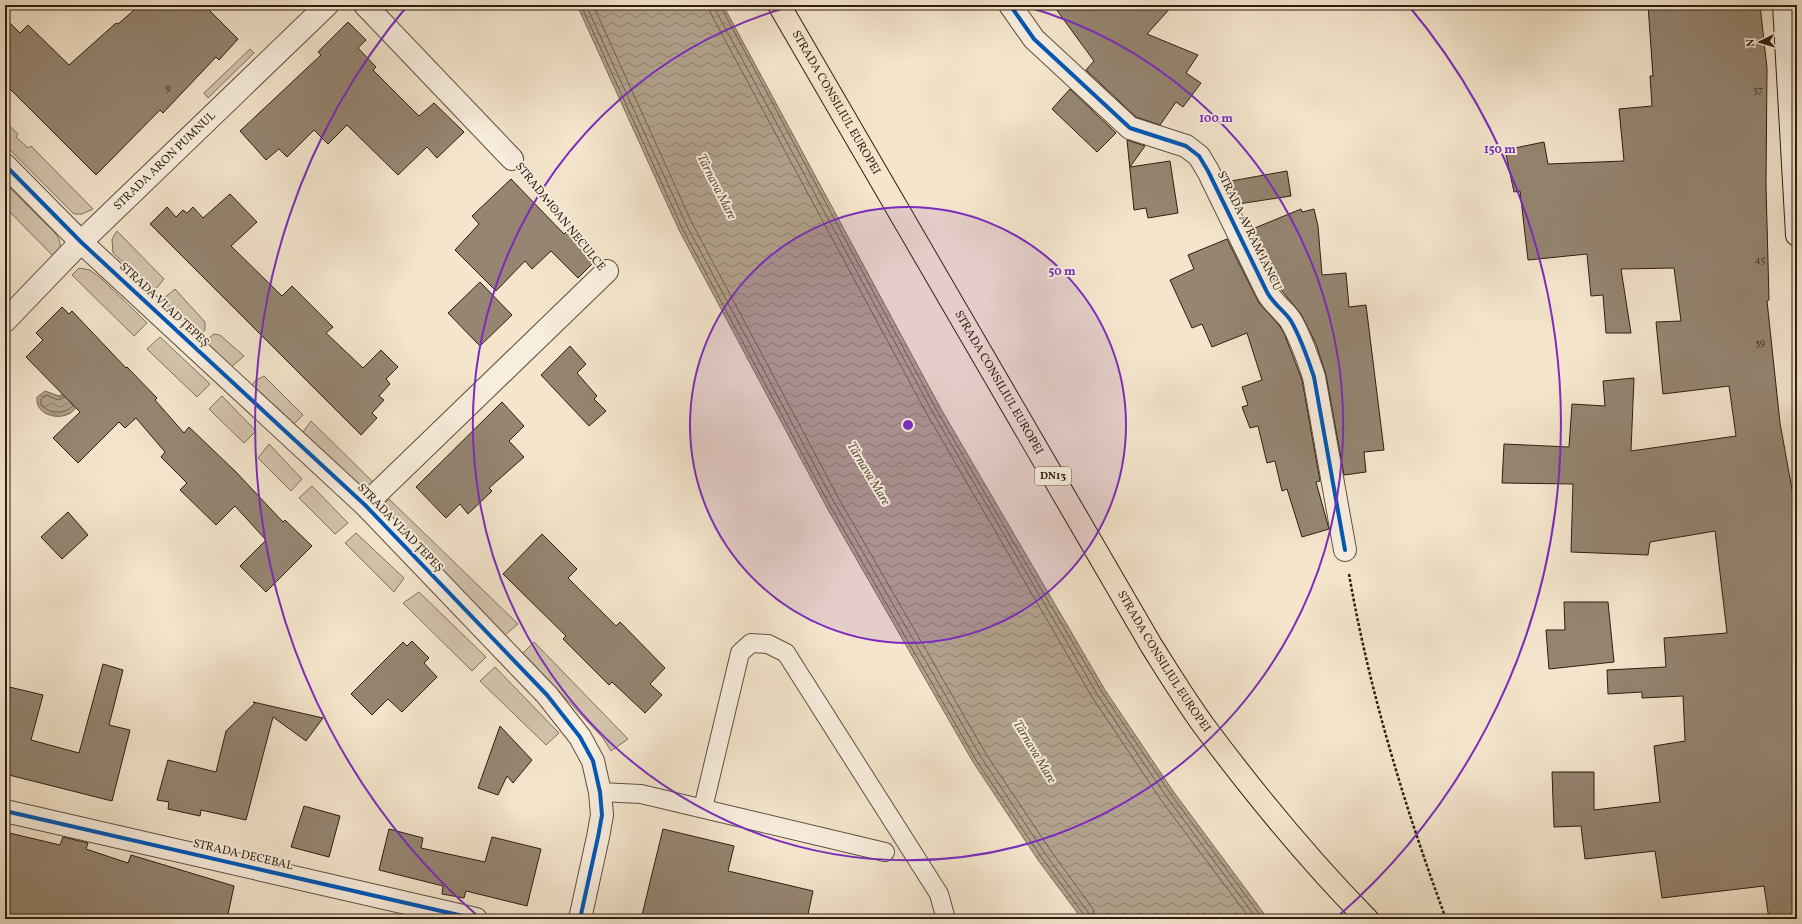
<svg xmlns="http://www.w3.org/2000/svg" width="1802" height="924" font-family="Vollkorn,serif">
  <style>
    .green { fill: #d2c3ac; stroke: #80705e }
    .water { fill: url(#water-waves); stroke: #7d6c5a }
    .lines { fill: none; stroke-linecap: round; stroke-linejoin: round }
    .shore { stroke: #705f4e; stroke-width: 1 }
    .building { fill: #958572; stroke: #2e1d10 }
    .lane-casing { stroke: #604f3f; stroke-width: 20 }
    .street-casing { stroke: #604f3f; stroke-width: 24 }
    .secondary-casing { stroke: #2e1d10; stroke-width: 24 }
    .highway-casing { stroke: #2e1d10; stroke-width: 24 }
    .path { stroke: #2e1d10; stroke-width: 2.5; stroke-dasharray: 3 2; stroke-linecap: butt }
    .lane { stroke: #f8eede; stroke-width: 18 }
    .street { stroke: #f8eede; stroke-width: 22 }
    .secondary { stroke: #f8eede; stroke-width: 22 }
    .highway { stroke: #f4e5cc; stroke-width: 22 }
    .cycleway-casing { stroke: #f8eede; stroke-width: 6 }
    .cycleway { stroke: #0057b8; stroke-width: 4 }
    .ring { fill: none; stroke: #7b2cbf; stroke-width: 2 }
    .labels { text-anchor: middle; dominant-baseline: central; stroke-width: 4; stroke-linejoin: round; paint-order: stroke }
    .number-label { font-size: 10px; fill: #483728 }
    .shield { fill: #f8eede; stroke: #6b5c4e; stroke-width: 1 }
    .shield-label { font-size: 11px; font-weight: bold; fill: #2e1d10 }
    .street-label { font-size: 12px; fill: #2e1d10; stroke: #f8eede }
    .water-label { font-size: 13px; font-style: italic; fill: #625242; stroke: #f8eede }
    .centre { fill: #7b2cbf; stroke: #f8eede; stroke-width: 2 }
    .ring-label { font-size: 12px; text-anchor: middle; font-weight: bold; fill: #7b2cbf; stroke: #f8eede; stroke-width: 4; stroke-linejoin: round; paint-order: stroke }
  </style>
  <defs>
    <pattern id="water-waves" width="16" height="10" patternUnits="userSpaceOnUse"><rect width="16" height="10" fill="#b1a18c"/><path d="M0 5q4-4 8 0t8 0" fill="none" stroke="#908371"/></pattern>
  </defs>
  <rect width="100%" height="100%" fill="#f4e5cc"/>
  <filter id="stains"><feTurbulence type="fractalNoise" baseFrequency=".005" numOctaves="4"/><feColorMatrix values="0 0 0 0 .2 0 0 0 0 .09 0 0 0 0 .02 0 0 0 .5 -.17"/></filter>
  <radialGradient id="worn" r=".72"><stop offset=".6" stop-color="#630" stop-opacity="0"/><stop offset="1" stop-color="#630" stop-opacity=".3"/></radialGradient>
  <g class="green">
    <polygon points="250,49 254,53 208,98 204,93"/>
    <polygon points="5,122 18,134 16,137 28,148 31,146 93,209 82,214 74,214 5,145"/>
    <polygon points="5,183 55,233 59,239 61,249 53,256 5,207"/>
    <polygon points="117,231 164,279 154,291 113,253 112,239"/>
    <polygon points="79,268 90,270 102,279 147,323 134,336 72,275"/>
    <polygon points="175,289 205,322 205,330 200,334 197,334 163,299"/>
    <polygon points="214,334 220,335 244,356 230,368 207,344 209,338"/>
    <polygon points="160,337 210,384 197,397 147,349"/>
    <polygon points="264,376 303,415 291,427 250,388 255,381"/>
    <polygon points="222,396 256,431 244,443 209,409"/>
    <polygon points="311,421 376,485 363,495 300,436"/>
    <polygon points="269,444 302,479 291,491 258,458"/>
    <polygon points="312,486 348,523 335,534 299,498"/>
    <polygon points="389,499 518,624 505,635 382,516 380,508"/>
    <polygon points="356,533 404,578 394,592 345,543"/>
    <polygon points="419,592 486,657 472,671 403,603"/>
    <polygon points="534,642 628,739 611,751 603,738 523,653"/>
    <polygon points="495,667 559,733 546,745 480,681"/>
  </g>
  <g class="water">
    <polygon points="577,5 723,5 941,409 1105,690 1173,791 1268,919 1082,919 1038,860 973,762 826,506 679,230"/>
    <path d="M45 391 59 396 66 392 78 403C72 424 34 419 37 397Z"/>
  </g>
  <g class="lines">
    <g class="shore">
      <polyline points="581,5 682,228 829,504 976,760 1042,858 1084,915 1085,919"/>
      <polyline points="586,5 687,226 834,502 981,757 1046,855 1088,912 1090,919"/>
      <polyline points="593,5 692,223 839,499 986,754 1051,851 1093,909 1096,919"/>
      <polyline points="709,5 711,14 928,416 1092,697 1161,800 1250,919"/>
      <polyline points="715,5 716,11 933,413 1097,694 1166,796 1257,919"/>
      <polyline points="720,5 937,411 1015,545 1102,692 1170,793 1263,919"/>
      <path d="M64 397 58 400 46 395 41 399V404C48 414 64 415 73 406"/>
    </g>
  </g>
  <g class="building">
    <polygon points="140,5 204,5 238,39 219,60 216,57 163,113 160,110 96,175 5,84 5,18 20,33 28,25 69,65 116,23 118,24"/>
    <polygon points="1053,5 1173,5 1147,34 1198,55 1186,73 1201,83 1183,107 1176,102 1160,125 1136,117 1086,70 1094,61"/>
    <polygon points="1648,5 1760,5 1767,68 1766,185 1769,300 1767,301 1780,423 1797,517 1797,919 1769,919 1764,886 1662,898 1655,851 1585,859 1581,826 1554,827 1552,772 1594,772 1594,810 1660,802 1654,746 1685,741 1683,696 1642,698 1642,692 1608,694 1607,670 1666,667 1664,638 1727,633 1715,531 1650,542 1648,555 1571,552 1573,484 1502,483 1504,444 1569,447 1572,404 1605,406 1603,381 1634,378 1631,451 1736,436 1729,386 1663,394 1656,322 1681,321 1674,268 1621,269 1631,333 1606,333 1603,295 1591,296 1587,254 1528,260 1520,191 1514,192 1505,150 1544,142 1548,164 1624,161 1619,109 1652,106 1650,76 1653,76"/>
    <polygon points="348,22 366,40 358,48 376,67 373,70 419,116 434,103 464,132 437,158 427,147 398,175 347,125 328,144 314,130 287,157 279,149 266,160 240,131 321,55 318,52"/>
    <polygon points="1070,89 1116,133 1097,152 1052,109"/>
    <polygon points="1127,140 1145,146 1130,167 1170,161 1178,213 1148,218 1146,208 1134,210"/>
    <polygon points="1287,171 1291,196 1238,204 1231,181"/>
    <polygon points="511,179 564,234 567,231 596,260 578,278 551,251 532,269 525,261 496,291 455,250 479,224 472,216"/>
    <polygon points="230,194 257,222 231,246 282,296 292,286 333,327 326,333 363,368 381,350 398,367 386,379 390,384 379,396 384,400 372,413 377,418 361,435 150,224 167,207 176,217 183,210 187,213 193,207 203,218"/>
    <polygon points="1301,209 1302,212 1314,209 1318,226 1322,275 1346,273 1349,307 1366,305 1384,450 1364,452 1366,472 1344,475 1326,375 1316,344 1301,314 1278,286 1250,230"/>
    <polygon points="1227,239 1259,303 1279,325 1284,333 1302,380 1320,481 1316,482 1329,529 1302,537 1287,489 1282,491 1275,461 1267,463 1258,426 1250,428 1242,407 1248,405 1242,387 1262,380 1247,333 1212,347 1202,324 1192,328 1170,280 1194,269 1188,255"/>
    <polygon points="480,282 512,315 480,346 448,313"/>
    <polygon points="62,307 69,314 72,311 126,368 127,367 157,398 155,400 184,433 189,427 236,472 283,522 285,520 312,546 266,592 240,566 266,540 235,506 216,525 180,490 187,483 161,457 165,452 136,418 125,428 119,422 78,463 53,438 80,412 26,357 43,340 36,333"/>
    <polygon points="570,346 586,364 577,373 597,396 594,399 606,411 589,426 541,375"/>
    <polygon points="502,402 524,426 509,441 524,457 489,488 492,491 468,514 460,504 446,518 416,487"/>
    <polygon points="68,512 88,535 62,559 41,537"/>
    <polygon points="542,534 577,569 568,578 616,626 620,622 665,668 650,684 662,695 645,713 612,682 609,685 563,639 566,636 503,574"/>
    <polygon points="1564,602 1608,602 1614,662 1549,669 1546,630 1565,630"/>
    <polygon points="412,641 429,658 424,663 437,677 402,712 388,699 372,715 351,694 403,642 407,646"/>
    <polygon points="103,664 123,670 109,725 130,730 112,801 5,774 5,686 43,695 31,740 79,753"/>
    <polygon points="253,702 323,718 306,741 273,717 246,820 201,810 200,816 168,809 169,802 157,800 168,760 216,772 226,731 255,703"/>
    <polygon points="500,726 532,760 513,783 507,776 498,795 478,788"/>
    <polygon points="304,806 340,816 329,857 291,847"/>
    <polygon points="389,829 423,838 421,848 485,862 492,837 541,849 527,906 466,891 464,898 442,894 443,886 379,870"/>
    <polygon points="663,829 734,846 728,871 813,891 807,919 641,919"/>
    <polygon points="5,832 60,845 63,837 88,843 86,849 128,863 131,855 234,886 227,919 5,919"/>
  </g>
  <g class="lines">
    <g class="lane-casing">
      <g id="lane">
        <polyline points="600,792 641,794 885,852"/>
        <polyline points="703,808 740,653 751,643 768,644 786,653 939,894 946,919"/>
      </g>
    </g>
    <g class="street-casing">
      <g id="street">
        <polyline points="365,5 512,159"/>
        <path d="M1010 5 1034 39 1130 128 1186 146 1199 156 1208 171 1267 292C1273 304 1285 311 1291 321 1301 338 1308 359 1314 377L1345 550"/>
        <polyline points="5,165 81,242 365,505 547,695 580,737 593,761 600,792 602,815 598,837 580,919"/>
        <path id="s1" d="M5 321 81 242 327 5"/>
        <polyline points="365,505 607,271"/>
        <polyline points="5,811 476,919"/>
      </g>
    </g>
    <g class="secondary-casing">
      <polyline id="secondary" points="1784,5 1797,235"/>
    </g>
    <g class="highway-casing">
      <g id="highway">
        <path id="s2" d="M779 5 1151 645C1168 672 1185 700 1204 726 1254 793 1308 859 1367 919"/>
      </g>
    </g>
    <g class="path">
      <polyline points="528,177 591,251"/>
      <path d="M1349 574C1369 690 1405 808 1446 919"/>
    </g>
    <use href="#lane" class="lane"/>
    <use href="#street" class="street"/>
    <use href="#secondary" class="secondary"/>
    <use href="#highway" class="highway"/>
    <g class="cycleway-casing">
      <g id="cycleway">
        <path d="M1010 5 1034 39 1130 128 1186 146 1199 156 1208 171 1267 292C1273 304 1285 311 1291 321 1301 338 1308 359 1314 377L1345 550"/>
        <polyline points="5,165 81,242 365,505 547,695 580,737 593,761 600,792 602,815 598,837 580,919"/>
        <polyline points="5,811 476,919"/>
      </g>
    </g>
    <use href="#cycleway" class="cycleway"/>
  </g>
  <circle cx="908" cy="425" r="218" fill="#7b2cbf" fill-opacity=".12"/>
  <g class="ring">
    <circle cx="908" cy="425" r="218"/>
    <path d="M1024 6A435 435 0 1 1 792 6"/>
    <path d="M480 918A653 653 0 0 1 408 5M1408 5A653 653 0 0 1 1336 918"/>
  </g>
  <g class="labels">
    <g class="number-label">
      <text x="168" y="88">9</text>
      <text x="1758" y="90">57</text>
      <text x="1760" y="260">45</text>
      <text x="1760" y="343">39</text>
    </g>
    <rect class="shield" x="1035" y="467" width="36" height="18" rx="3"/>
    <g class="shield-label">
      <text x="1053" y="476">DN13</text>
    </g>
    <g class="street-label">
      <text stroke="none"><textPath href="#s2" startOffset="113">STRADA CONSILIUL EUROPEI</textPath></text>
      <text stroke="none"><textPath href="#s1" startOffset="226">STRADA ARON PUMNUL</textPath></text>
      <text transform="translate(560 217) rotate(51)">STRADA IOAN NECULCE</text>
      <text transform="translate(1249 231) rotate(64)">STRADA AVRAM IANCU</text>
      <text transform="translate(164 305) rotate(43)">STRADA VLAD ȚEPEȘ</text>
      <text stroke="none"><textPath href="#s2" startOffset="437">STRADA CONSILIUL EUROPEI</textPath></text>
      <text transform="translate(400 528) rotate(46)">STRADA VLAD ȚEPEȘ</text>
      <text stroke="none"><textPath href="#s2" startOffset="761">STRADA CONSILIUL EUROPEI</textPath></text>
      <text transform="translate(243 855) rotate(13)">STRADA DECEBAL</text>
    </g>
    <g class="water-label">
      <text transform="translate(716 187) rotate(63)">Târnava Mare</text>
      <text transform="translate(868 474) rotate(59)">Târnava Mare</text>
      <text transform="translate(1034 752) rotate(59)">Târnava Mare</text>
    </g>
  </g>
  <circle cx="908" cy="425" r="6" class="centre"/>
  <g class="ring-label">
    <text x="1216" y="122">100 m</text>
    <text x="1500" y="153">150 m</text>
    <text x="1062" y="275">50 m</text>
  </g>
  <rect width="1802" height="924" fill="none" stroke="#f4e5cc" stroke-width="20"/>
  <rect x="6" y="6" width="1790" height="912" fill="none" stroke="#2e1d10" stroke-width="2"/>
  <rect x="10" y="10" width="1782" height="904" fill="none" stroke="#2e1d10"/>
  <g transform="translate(1760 42) rotate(265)" stroke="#f8eede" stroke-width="3" paint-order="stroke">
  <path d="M0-3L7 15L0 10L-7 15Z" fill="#2e1d10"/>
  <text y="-6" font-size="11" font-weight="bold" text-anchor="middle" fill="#2e1d10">N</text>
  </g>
  <rect width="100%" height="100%" filter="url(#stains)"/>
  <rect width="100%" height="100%" fill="url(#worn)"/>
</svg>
